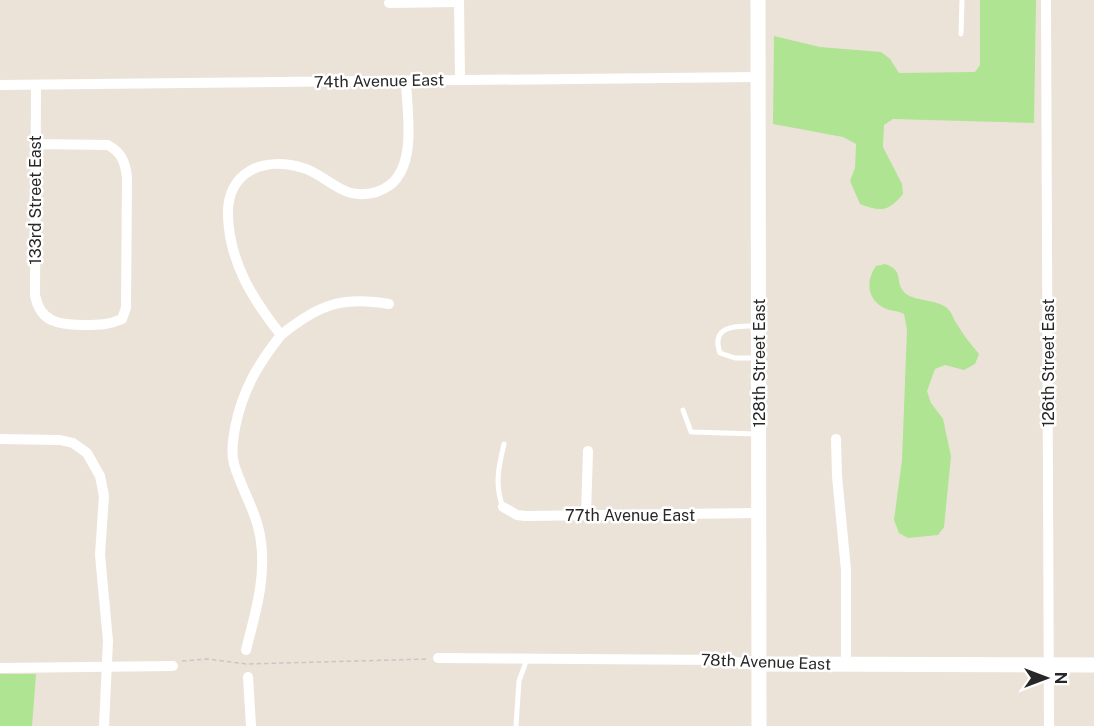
<svg xmlns="http://www.w3.org/2000/svg" width="1094" height="726" font-family="'Public Sans',sans-serif">
  <style>
    .green { fill: #aee492 }
    .lines { fill: none; stroke-linecap: round; stroke-linejoin: round }
    .path { stroke: #c7c7c7; stroke-width: 1.5; stroke-dasharray: 4.5 3; stroke-linecap: butt }
    .lane { stroke: #fff; stroke-width: 5 }
    .street { stroke: #fff; stroke-width: 10 }
    .secondary { stroke: #fff; stroke-width: 15 }
    .labels { text-anchor: middle; dominant-baseline: central; stroke-width: 5; stroke-linejoin: round; paint-order: stroke }
    .street-label { font-size: 16px; fill: #272727; stroke: #fff }
  </style>
  <rect width="100%" height="100%" fill="#ebe3d8"/>
  <g class="green">
    <path d="M980 0H1036L1034 123 893 119 884 125 883 147 902 184 903 194C888 212 881 212 860 204L850 181 855 168 856 144 843 137 773 124 774 36 820 47 881 52 890 59 899 73 975 72 980 65Z"/>
    <path d="M885 264C905 271 894 280 904 292 911 301 936 299 947 308 952 312 953 319 957 324 963 335 971 344 979 354L975 364 964 370 945 365 935 369 927 391 931 403 943 419 951 456 944 527 938 535 908 538 899 533 894 520 902 460 907 330 904 314C898 311 895 311 889 310 868 303 864 283 876 266Z"/>
    <polygon points="0,674 36,674 32,726 0,726"/>
  </g>
  <g class="lines">
    <polyline class="path" points="182,661 207,659 247,664 429,659"/>
    <g class="lane">
      <polyline points="961,34 962,0"/>
      <path d="M757 326C738 326 710 324 720 353L735 358H757"/>
      <polyline points="683,410 691,432 757,434"/>
      <path d="M503 507C494 485 499 465 504 444"/>
      <polyline points="516,726 519,681 527,659"/>
    </g>
    <g class="street">
      <polyline points="459,0 460,79"/>
      <polyline points="1046,0 1049,726"/>
      <polyline points="389,3 459,2"/>
      <polyline points="0,85 757,77"/>
      <path d="M35 144 108 145C122 153 125 162 127 177L126 308 122 319C109 325 98 325 85 325 60 325 40 323 35 295L36 85"/>
      <path d="M281 335C318 305 341 296 389 304"/>
      <polyline points="0,439 60,440 73,443 87,453 100,476 104,496 100,555 108,641 104,726"/>
      <polyline points="836,439 837,476 846,570 846,664"/>
      <polyline points="503,507 517,515 525,516 758,513"/>
      <polyline points="586,515 588,451"/>
      <path d="M246 650C255 614 266 580 261 542 258 514 242 491 234 464 231 452 233 440 235 428 242 391 258 364 281 335 253 300 230 263 228 217 226 171 264 156 303 168 321 173 334 189 351 193 365 196 379 193 390 185 417 164 407 112 406 81"/>
      <polyline points="438,658 726,660 746,664 758,664"/>
      <polyline points="0,668 173,666"/>
      <polyline points="248,677 251,726"/>
    </g>
    <g class="secondary">
      <polyline points="758,0 759,726"/>
      <polyline points="758,664 1094,665"/>
    </g>
  </g>
  <g class="labels">
    <g class="street-label">
      <text transform="translate(379 81) rotate(-1)">74th Avenue East</text>
      <text transform="translate(35 200) rotate(-90)">133rd Street East</text>
      <text transform="translate(759 363) rotate(-90)">128th Street East</text>
      <text transform="translate(1048 363) rotate(-90)">126th Street East</text>
      <text x="630" y="515">77th Avenue East</text>
      <text transform="translate(766 662) rotate(2)">78th Avenue East</text>
    </g>
  </g>
  <g transform="translate(1046 678) rotate(90)" stroke="#ffffff" stroke-width="4.5" paint-order="stroke">
  <path d="M0-4.5L10 22L0 15L-10 22Z" fill="#272727"/>
  <text y="-9" font-size="16" font-weight="bold" text-anchor="middle" fill="#272727">N</text>
  </g>
</svg>
